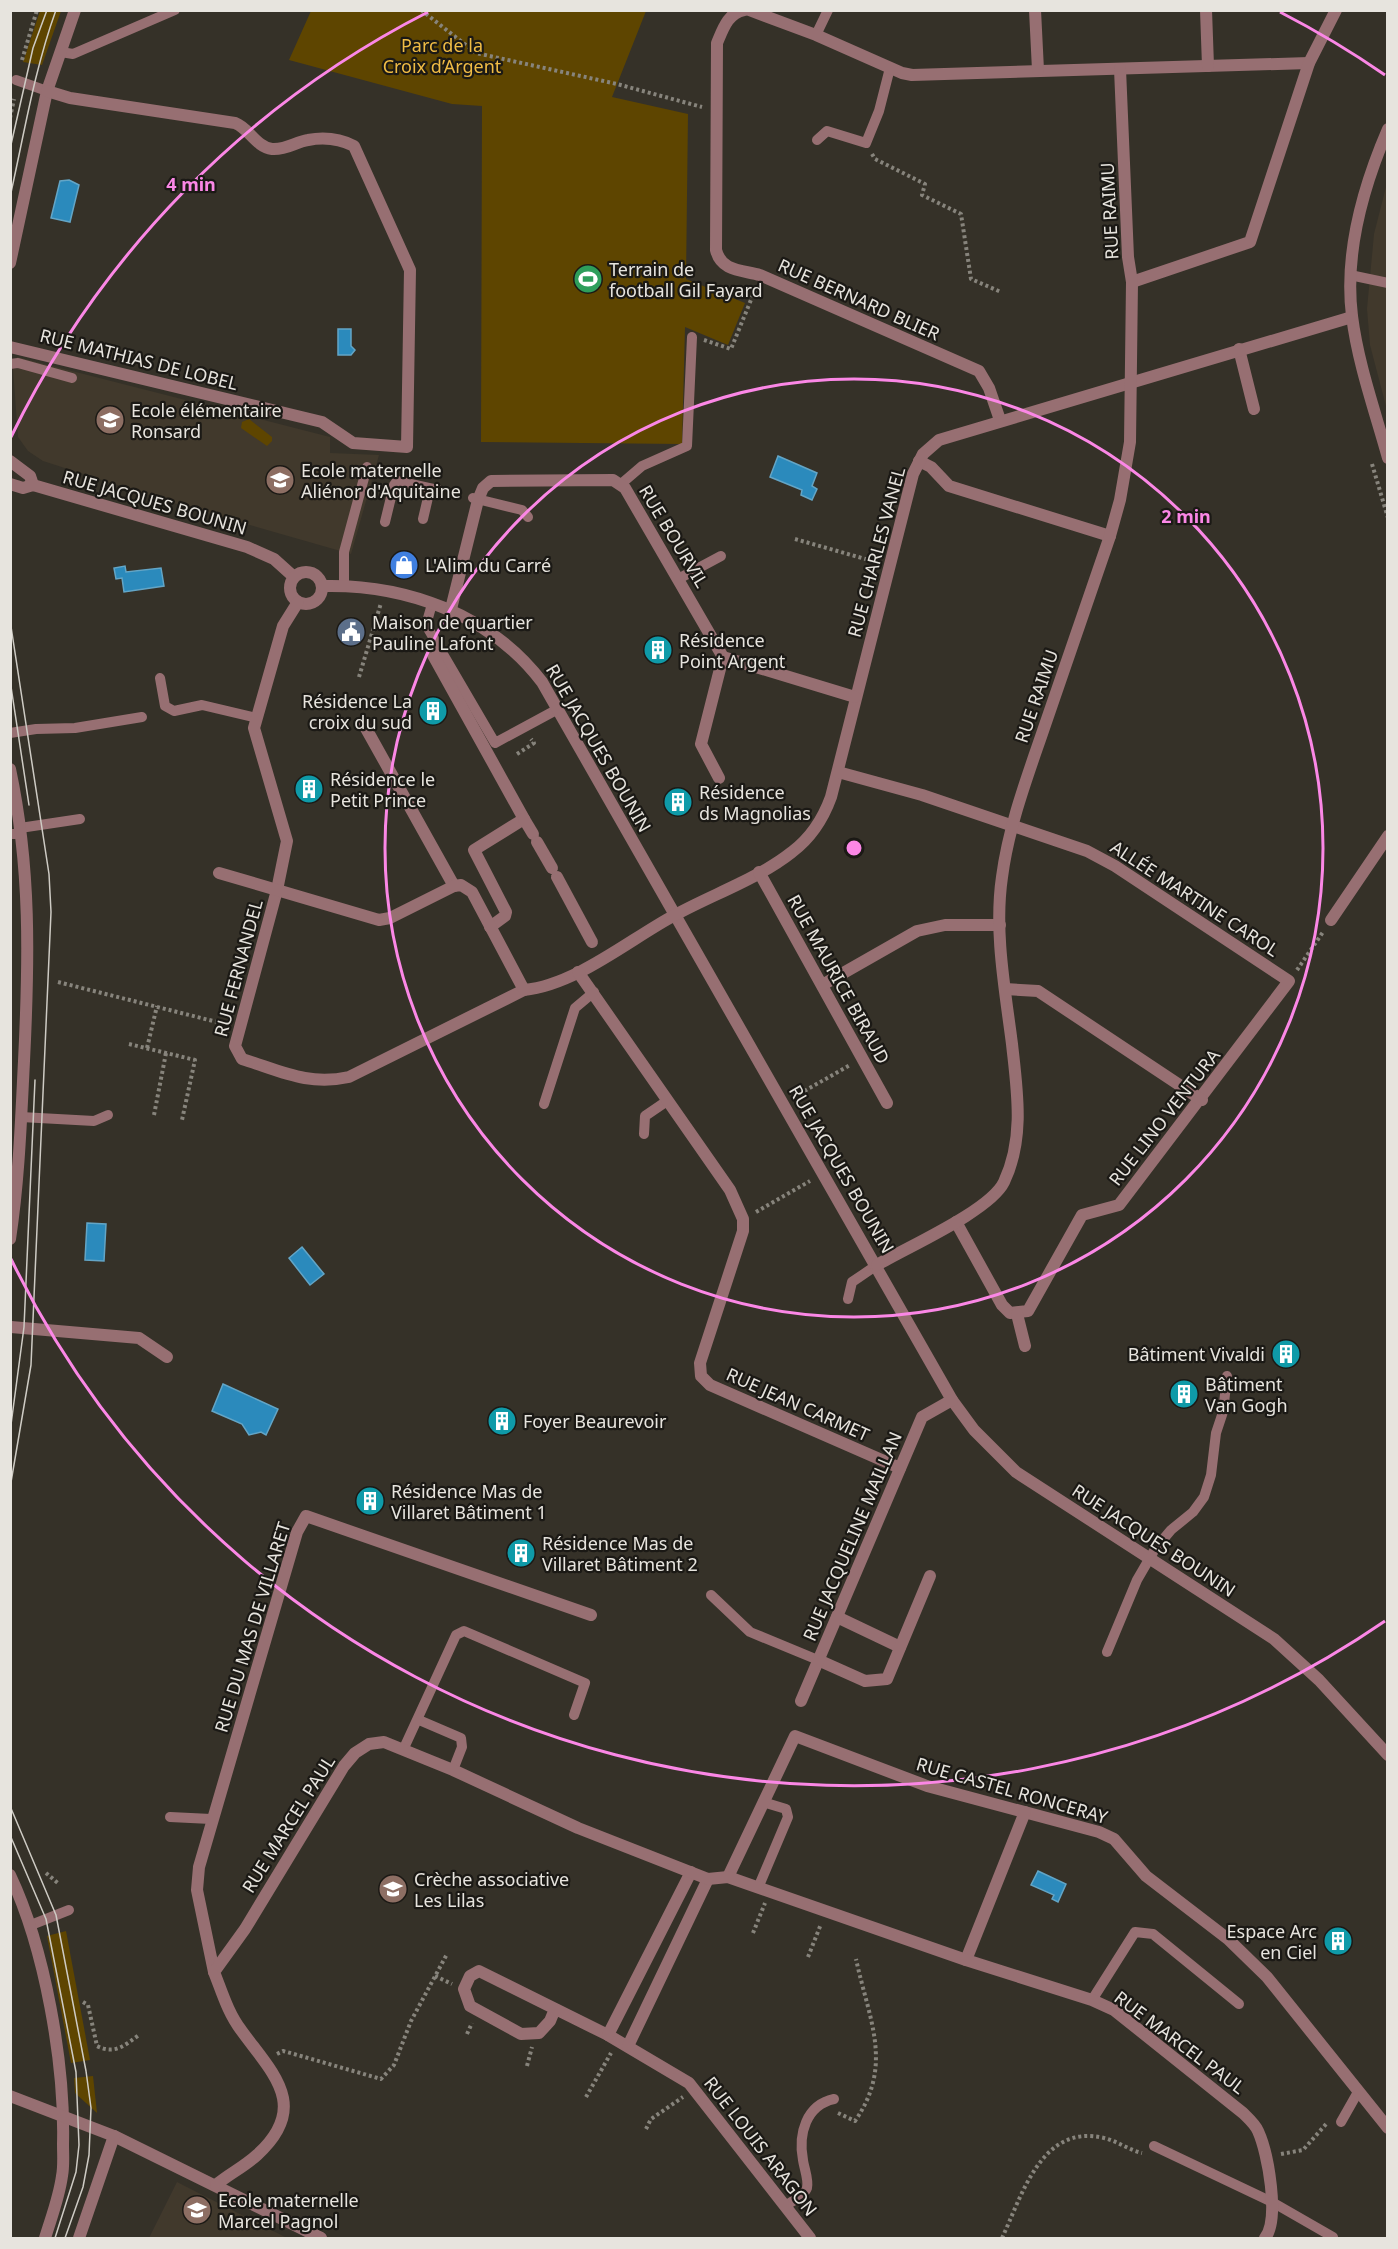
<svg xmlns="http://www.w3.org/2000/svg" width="1398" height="2249" font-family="'Noto Sans',sans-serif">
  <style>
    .built { fill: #41392c }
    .green { fill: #5e4500 }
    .water { fill: #2b8abc; stroke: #63a5c6; stroke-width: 1.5 }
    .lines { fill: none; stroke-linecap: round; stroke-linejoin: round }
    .path { stroke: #87847c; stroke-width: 4; stroke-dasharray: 3 3; stroke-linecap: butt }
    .lane { stroke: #976f72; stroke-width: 10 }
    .street { stroke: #976f72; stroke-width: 12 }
    .tram { stroke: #cecbc4; stroke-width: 1.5 }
    .ring { fill: none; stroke: #fb87e6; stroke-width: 3 }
    .labels { text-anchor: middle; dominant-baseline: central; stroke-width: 4.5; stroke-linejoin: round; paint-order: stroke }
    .park-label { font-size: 18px; fill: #f0bc45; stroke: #1b1915 }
    .street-label { font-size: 18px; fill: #e7e4de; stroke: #1b1915 }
    .poi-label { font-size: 18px; fill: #e7e4de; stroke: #1b1915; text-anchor: start }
    .centre { fill: #fb87e6; stroke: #1b1915; stroke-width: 3 }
    .ring-label { font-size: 18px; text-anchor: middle; font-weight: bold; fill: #fb87e6; stroke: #1b1915; stroke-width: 4.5; stroke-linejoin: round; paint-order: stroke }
  </style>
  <rect width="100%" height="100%" fill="#353128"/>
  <g class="built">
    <polygon points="1387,183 1387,410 1370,345 1367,309 1374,234"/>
    <polygon points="17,357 330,437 330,453 379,455 351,554 180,505 43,461 28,451 18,437 13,369 18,369"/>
    <polygon points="177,2182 287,2238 149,2238"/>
  </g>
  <g class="green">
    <polygon points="40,11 61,11 42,65 23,62"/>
    <polygon points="311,11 646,11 612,97 688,114 686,279 745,303 728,345 685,327 682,444 481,442 482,106 452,104 289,60"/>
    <polygon points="249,419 272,437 272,441 267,446 241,428 242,422"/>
    <polygon points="66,1931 90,2060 71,2063 47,1936"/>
    <polygon points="93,2076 97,2113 75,2093 74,2078"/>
  </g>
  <g class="water">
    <polygon points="69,180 79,185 70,222 51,218 60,181"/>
    <polygon points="338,329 351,329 351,346 355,350 351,355 338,355"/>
    <polygon points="778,456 817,473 812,486 817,489 812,500 801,495 802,490 770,477"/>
    <polygon points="125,566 126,572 161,568 164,586 124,592 122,578 116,579 114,568"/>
    <polygon points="87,1223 106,1224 104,1261 85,1260"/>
    <polygon points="302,1247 324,1274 310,1285 289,1258"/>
    <polygon points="223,1384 278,1409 266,1435 261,1432 249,1435 242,1424 212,1411"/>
    <polygon points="1038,1871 1066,1884 1058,1902 1052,1899 1054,1895 1031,1885"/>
  </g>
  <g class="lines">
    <g class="path">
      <polyline points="421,10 476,53 617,84 702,107"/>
      <polyline points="22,60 37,10"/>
      <polyline points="10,118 14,99"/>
      <polyline points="872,154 875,159 925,184 922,195 961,214 971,279 1001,292"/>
      <polyline points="704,340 731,349 755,290"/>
      <polyline points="1372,464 1388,518"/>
      <polyline points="795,539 876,562"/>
      <polyline points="359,677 381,603"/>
      <polyline points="517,754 534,743 531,739"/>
      <polyline points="1297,970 1323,932"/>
      <polyline points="58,982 225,1024"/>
      <polyline points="129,1044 195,1060 182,1120"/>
      <polyline points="147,1048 157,1006"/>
      <polyline points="794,1097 850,1065"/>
      <polyline points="154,1115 166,1053"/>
      <polyline points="756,1212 810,1181"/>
      <polyline points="46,1873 59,1884"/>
      <polyline points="753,1933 765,1903"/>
      <polyline points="808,1957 821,1924"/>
      <polyline points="435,1976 452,1984"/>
      <path d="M83 2002 88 2005 97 2046C115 2055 125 2045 139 2035"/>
      <polyline points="467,2034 472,2023"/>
      <polyline points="277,2054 283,2051 294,2054 381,2079 394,2065 411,2021 447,1954"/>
      <polyline points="527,2066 532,2047"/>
      <polyline points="586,2097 611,2053"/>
      <path d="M838 2113 855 2121C894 2065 869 2020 856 1959"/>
      <polyline points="646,2129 651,2119 683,2097"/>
      <polyline points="1281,2154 1303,2150 1327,2123"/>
      <path d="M1002 2238C1022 2196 1041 2123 1104 2138 1117 2141 1129 2150 1142 2153"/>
    </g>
    <g class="lane">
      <polyline points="816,35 828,10"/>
      <polyline points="61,52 73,54 175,10"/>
      <polyline points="16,80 47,91"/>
      <polyline points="817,140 827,131 866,143 879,111 890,68"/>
      <polyline points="1350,275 1388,283"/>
      <polyline points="10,364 18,363 72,378"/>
      <polyline points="621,484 642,466 687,446 692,337"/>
      <polyline points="473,498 522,510 528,517"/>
      <polyline points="423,519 430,489"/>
      <polyline points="385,522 394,485 397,481 438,490"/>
      <polyline points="680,578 721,556"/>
      <polyline points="344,585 344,552 367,467"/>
      <polyline points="432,604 426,625 495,743 558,709"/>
      <polyline points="160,678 165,706 174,711 202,705 257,718"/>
      <polyline points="10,733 36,729 75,728 142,717"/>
      <polyline points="20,828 80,819"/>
      <polyline points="10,834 20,834"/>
      <polyline points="544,1104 575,1008 594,992"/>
      <polyline points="21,1117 94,1121 108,1115"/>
      <polyline points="644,1134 645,1116 667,1101"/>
      <polyline points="848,1299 852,1282 877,1265"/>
      <polyline points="711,1595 750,1632 818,1660"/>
      <polyline points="1107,1652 1137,1580 1155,1549 1171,1530 1193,1512 1204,1497 1211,1475 1216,1433 1223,1412 1227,1376"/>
      <polyline points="419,1720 461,1738 462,1747 453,1770"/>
      <polyline points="404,1748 456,1635 464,1631 585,1683 574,1715"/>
      <polyline points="170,1817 211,1819"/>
      <polyline points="758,1888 788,1817 786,1809 763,1802"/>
      <polyline points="31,1925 69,1910"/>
      <polyline points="1092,2000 1135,1932 1153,1934 1239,2004"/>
      <polyline points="1341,2122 1358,2092"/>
      <polyline points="1154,2146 1272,2202 1333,2237"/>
      <path d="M785 2206C792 2201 804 2196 807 2188 809 2180 804 2168 803 2160 798 2134 806 2105 834 2099"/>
    </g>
    <g class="street">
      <path d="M744 10C728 13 723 29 717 43L716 250C721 271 741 270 760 275L979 371 989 388 1000 420"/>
      <polyline points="749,10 816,35 902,73 912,75 1309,63"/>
      <polyline points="1035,10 1038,70"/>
      <polyline points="1206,10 1208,66"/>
      <path d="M1388 129C1363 187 1344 252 1352 316 1358 364 1375 411 1388 458"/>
      <polyline points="10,263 47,91 75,10"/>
      <polyline points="1132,282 1250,242 1309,63 1336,10"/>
      <path d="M10 347 322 422 353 443 407 447 410 270 354 146C340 139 324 137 308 140 295 142 287 150 272 149 256 147 249 128 235 123L70 98 47 91"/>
      <polyline points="1239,349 1254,409"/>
      <polyline points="10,461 30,476 33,485"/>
      <polyline points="919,461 931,467 949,486 1110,536"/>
      <polyline points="10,484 23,488 33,485 247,547 274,559 294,577"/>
      <circle cx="306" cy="588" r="16"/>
      <path d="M323 586C407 584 491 615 542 682L952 1400 974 1430 1016 1472 1274 1639 1319 1680 1388 1755"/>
      <path d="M298 602 283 626 254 728 287 841 277 890 235 1046 242 1059C281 1071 308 1086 349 1077L524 990C576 985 630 939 675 915 713 894 758 879 792 852 812 837 823 819 831 797L913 474 923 454 939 440 1352 317"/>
      <polyline points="451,609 478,500 483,488 491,481 613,480 625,488 723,657 855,697"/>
      <polyline points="433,655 524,819 474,850 506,912 505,916 490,927"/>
      <polyline points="363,723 454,886"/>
      <path d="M10 769C31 868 29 960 24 1061 21 1120 19 1180 10 1239"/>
      <polyline points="838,772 922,795 1087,851 1115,866 1289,981 1119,1205 1082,1215 1028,1311 1010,1313 1002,1305 956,1222"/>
      <polyline points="719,778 701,744 723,657"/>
      <polyline points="524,819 533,834"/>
      <polyline points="537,842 552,868"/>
      <polyline points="759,872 887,1103"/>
      <polyline points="219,873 379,920 390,918 454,886 461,885 472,892 524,990"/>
      <polyline points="557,877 592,942"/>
      <polyline points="1331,920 1388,836"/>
      <polyline points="578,972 730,1190 743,1219 743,1231 700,1363 701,1376 710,1385 900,1468"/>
      <polyline points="824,984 917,931 945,925 1000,925"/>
      <polyline points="1005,989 1038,991 1202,1100"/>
      <path d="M877 1265C907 1247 990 1211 1004 1182 1025 1138 1017 1090 1012 1044 1005 989 994 931 1002 877 1009 824 1028 775 1045 725 1067 662 1088 599 1110 536L1120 500 1130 442 1132 282 1128 257 1120 69"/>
      <polyline points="1017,1314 1025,1346"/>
      <polyline points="11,1327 139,1338 167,1357"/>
      <polyline points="837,1617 900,1647"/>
      <polyline points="818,1660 865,1681 887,1679 930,1576"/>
      <polyline points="801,1701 922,1417 952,1400"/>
      <path d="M10 1875C45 1949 65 2063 63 2144 63 2155 64 2166 62 2176 59 2198 51 2218 45 2238"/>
      <polyline points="728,1877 795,1736 927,1786 1099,1832 1114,1839 1146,1876 1228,1939 1267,1977 1388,2128"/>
      <polyline points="966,1960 1025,1812"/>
      <polyline points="214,1972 197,1890 199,1867 297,1532 306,1516 591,1615"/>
      <polyline points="555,2009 550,2021 539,2033 521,2034 470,2006 464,1989 470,1976 479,1971 608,2035 689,2083 810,2238"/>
      <polyline points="608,2035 691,1872"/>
      <polyline points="628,2046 708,1879"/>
      <polyline points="10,2096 114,2136 321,2238"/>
      <path d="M216 2185C229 2174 244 2167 257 2155 311 2106 272 2073 241 2030 228 2013 222 1992 214 1972L245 1929 344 1766 355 1753 369 1744 384 1742 453 1770 578 1828 708 1879 728 1877 966 1960 1092 2000 1114 2010 1243 2113C1248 2118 1255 2124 1258 2131 1268 2153 1280 2219 1265 2238"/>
      <polyline points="79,2238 114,2136"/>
    </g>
    <g class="tram">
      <polyline points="10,149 33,48 47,10"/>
      <path d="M10 197C24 135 34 71 56 10"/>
      <polyline points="10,620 49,874 51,912 31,1365 10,1488"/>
      <polyline points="10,680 29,805"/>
      <polyline points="10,1432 24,1327 35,1080"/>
      <polyline points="10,1806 56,1915 86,2071 91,2108 89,2155 83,2187 65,2238"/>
      <polyline points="10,1835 46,1919 76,2072 79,2145 76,2172 55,2238"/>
    </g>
  </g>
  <g class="ring">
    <circle cx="854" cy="848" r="469"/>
    <path d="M1385 1621A938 938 0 0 1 11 1259M11 437A938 938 0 0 1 428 12M1280 12A938 938 0 0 1 1385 75"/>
  </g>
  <defs>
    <g id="stadium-disc" transform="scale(1.5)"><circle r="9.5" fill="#2e9e5b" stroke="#1b1915"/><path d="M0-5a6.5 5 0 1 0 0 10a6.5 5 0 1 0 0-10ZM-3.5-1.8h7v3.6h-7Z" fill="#fff"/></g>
    <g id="school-disc" transform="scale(1.5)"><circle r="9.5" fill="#8d6e63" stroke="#1b1915"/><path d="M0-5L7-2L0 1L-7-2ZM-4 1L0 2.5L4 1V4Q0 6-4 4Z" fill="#fff"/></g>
    <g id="shop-disc" transform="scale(1.5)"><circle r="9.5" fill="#3f7fe0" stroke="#1b1915"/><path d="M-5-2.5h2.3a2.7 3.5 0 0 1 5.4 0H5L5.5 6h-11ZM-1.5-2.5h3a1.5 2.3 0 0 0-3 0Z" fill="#fff"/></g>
    <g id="civic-disc" transform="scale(1.5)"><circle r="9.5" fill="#5c6f8a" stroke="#1b1915"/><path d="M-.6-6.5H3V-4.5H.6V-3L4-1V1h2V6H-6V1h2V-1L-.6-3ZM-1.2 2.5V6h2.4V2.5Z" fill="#fff"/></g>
    <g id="building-disc" transform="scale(1.5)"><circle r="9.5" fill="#0f9aa8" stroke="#1b1915"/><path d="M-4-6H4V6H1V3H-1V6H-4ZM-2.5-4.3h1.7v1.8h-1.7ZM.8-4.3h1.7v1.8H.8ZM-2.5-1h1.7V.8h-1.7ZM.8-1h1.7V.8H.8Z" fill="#fff"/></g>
  </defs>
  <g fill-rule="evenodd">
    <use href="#stadium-disc" x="588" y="279"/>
    <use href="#school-disc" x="110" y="420"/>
    <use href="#school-disc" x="280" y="480"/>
    <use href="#shop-disc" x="404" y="565"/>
    <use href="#civic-disc" x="351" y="632"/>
    <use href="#building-disc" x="658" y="650"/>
    <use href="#building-disc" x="433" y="711"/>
    <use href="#building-disc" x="309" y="789"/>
    <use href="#building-disc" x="678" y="802"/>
    <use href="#building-disc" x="1286" y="1354"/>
    <use href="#building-disc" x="1184" y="1394"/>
    <use href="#building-disc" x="502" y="1421"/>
    <use href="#building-disc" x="370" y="1501"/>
    <use href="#building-disc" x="521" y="1553"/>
    <use href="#school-disc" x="393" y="1889"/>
    <use href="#building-disc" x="1338" y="1941"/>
    <use href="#school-disc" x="197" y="2210"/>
  </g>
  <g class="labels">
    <g class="park-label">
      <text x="442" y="45">Parc de la<tspan x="442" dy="21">Croix d’Argent</tspan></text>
    </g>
    <g class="street-label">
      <text transform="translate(1109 211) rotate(-93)">RUE RAIMU</text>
      <text transform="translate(859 299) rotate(24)">RUE BERNARD BLIER</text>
      <text transform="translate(139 359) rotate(14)">RUE MATHIAS DE LOBEL</text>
      <text transform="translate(155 502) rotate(16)">RUE JACQUES BOUNIN</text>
      <text transform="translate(674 536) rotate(59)">RUE BOURVIL</text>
      <text transform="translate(876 552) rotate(-75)">RUE CHARLES VANEL</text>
      <text transform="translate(1036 696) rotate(-71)">RUE RAIMU</text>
      <text transform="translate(599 748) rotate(60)">RUE JACQUES BOUNIN</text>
      <text transform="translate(1195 898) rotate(33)">ALLÉE MARTINE CAROL</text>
      <text transform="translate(238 968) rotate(-75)">RUE FERNANDEL</text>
      <text transform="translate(839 979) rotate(61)">RUE MAURICE BIRAUD</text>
      <text transform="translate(1164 1117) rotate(-52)">RUE LINO VENTURA</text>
      <text transform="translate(842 1169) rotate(60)">RUE JACQUES BOUNIN</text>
      <text transform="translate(798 1404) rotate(24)">RUE JEAN CARMET</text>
      <text transform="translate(852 1536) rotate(-67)">RUE JACQUELINE MAILLAN</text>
      <text transform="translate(1154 1540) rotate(33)">RUE JACQUES BOUNIN</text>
      <text transform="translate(252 1627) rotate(-73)">RUE DU MAS DE VILLARET</text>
      <text transform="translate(1012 1790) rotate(16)">RUE CASTEL RONCERAY</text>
      <text transform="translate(288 1824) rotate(-58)">RUE MARCEL PAUL</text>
      <text transform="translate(1180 2042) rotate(37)">RUE MARCEL PAUL</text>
      <text transform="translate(761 2146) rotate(52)">RUE LOUIS ARAGON</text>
    </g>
    <g class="poi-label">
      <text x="609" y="269">Terrain de<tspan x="609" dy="21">football Gil Fayard</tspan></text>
      <text x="131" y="410">Ecole élémentaire<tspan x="131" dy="21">Ronsard</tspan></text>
      <text x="301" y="470">Ecole maternelle<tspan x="301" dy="21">Aliénor d'Aquitaine</tspan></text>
      <text x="425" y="565">L'Alim du Carré</text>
      <text x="372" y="622">Maison de quartier<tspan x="372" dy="21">Pauline Lafont</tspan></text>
      <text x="679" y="640">Résidence<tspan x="679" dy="21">Point Argent</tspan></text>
      <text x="412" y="701" text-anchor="end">Résidence La<tspan x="412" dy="21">croix du sud</tspan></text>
      <text x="330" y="779">Résidence le<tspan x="330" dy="21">Petit Prince</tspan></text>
      <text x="699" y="792">Résidence<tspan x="699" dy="21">ds Magnolias</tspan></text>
      <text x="1265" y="1354" text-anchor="end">Bâtiment Vivaldi</text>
      <text x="1205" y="1384">Bâtiment<tspan x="1205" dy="21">Van Gogh</tspan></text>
      <text x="523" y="1421">Foyer Beaurevoir</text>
      <text x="391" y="1491">Résidence Mas de<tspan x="391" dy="21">Villaret Bâtiment 1</tspan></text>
      <text x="542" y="1543">Résidence Mas de<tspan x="542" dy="21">Villaret Bâtiment 2</tspan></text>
      <text x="414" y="1879">Crèche associative<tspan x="414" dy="21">Les Lilas</tspan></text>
      <text x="1317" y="1931" text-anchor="end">Espace Arc<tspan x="1317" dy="21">en Ciel</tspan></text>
      <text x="218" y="2200">Ecole maternelle<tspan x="218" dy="21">Marcel Pagnol</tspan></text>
    </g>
  </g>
  <circle cx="854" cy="848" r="9" class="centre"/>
  <g class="ring-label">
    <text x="191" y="191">4 min</text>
    <text x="1186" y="523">2 min</text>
  </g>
  <rect width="1398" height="2249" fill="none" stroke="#e7e4de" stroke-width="24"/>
</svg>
